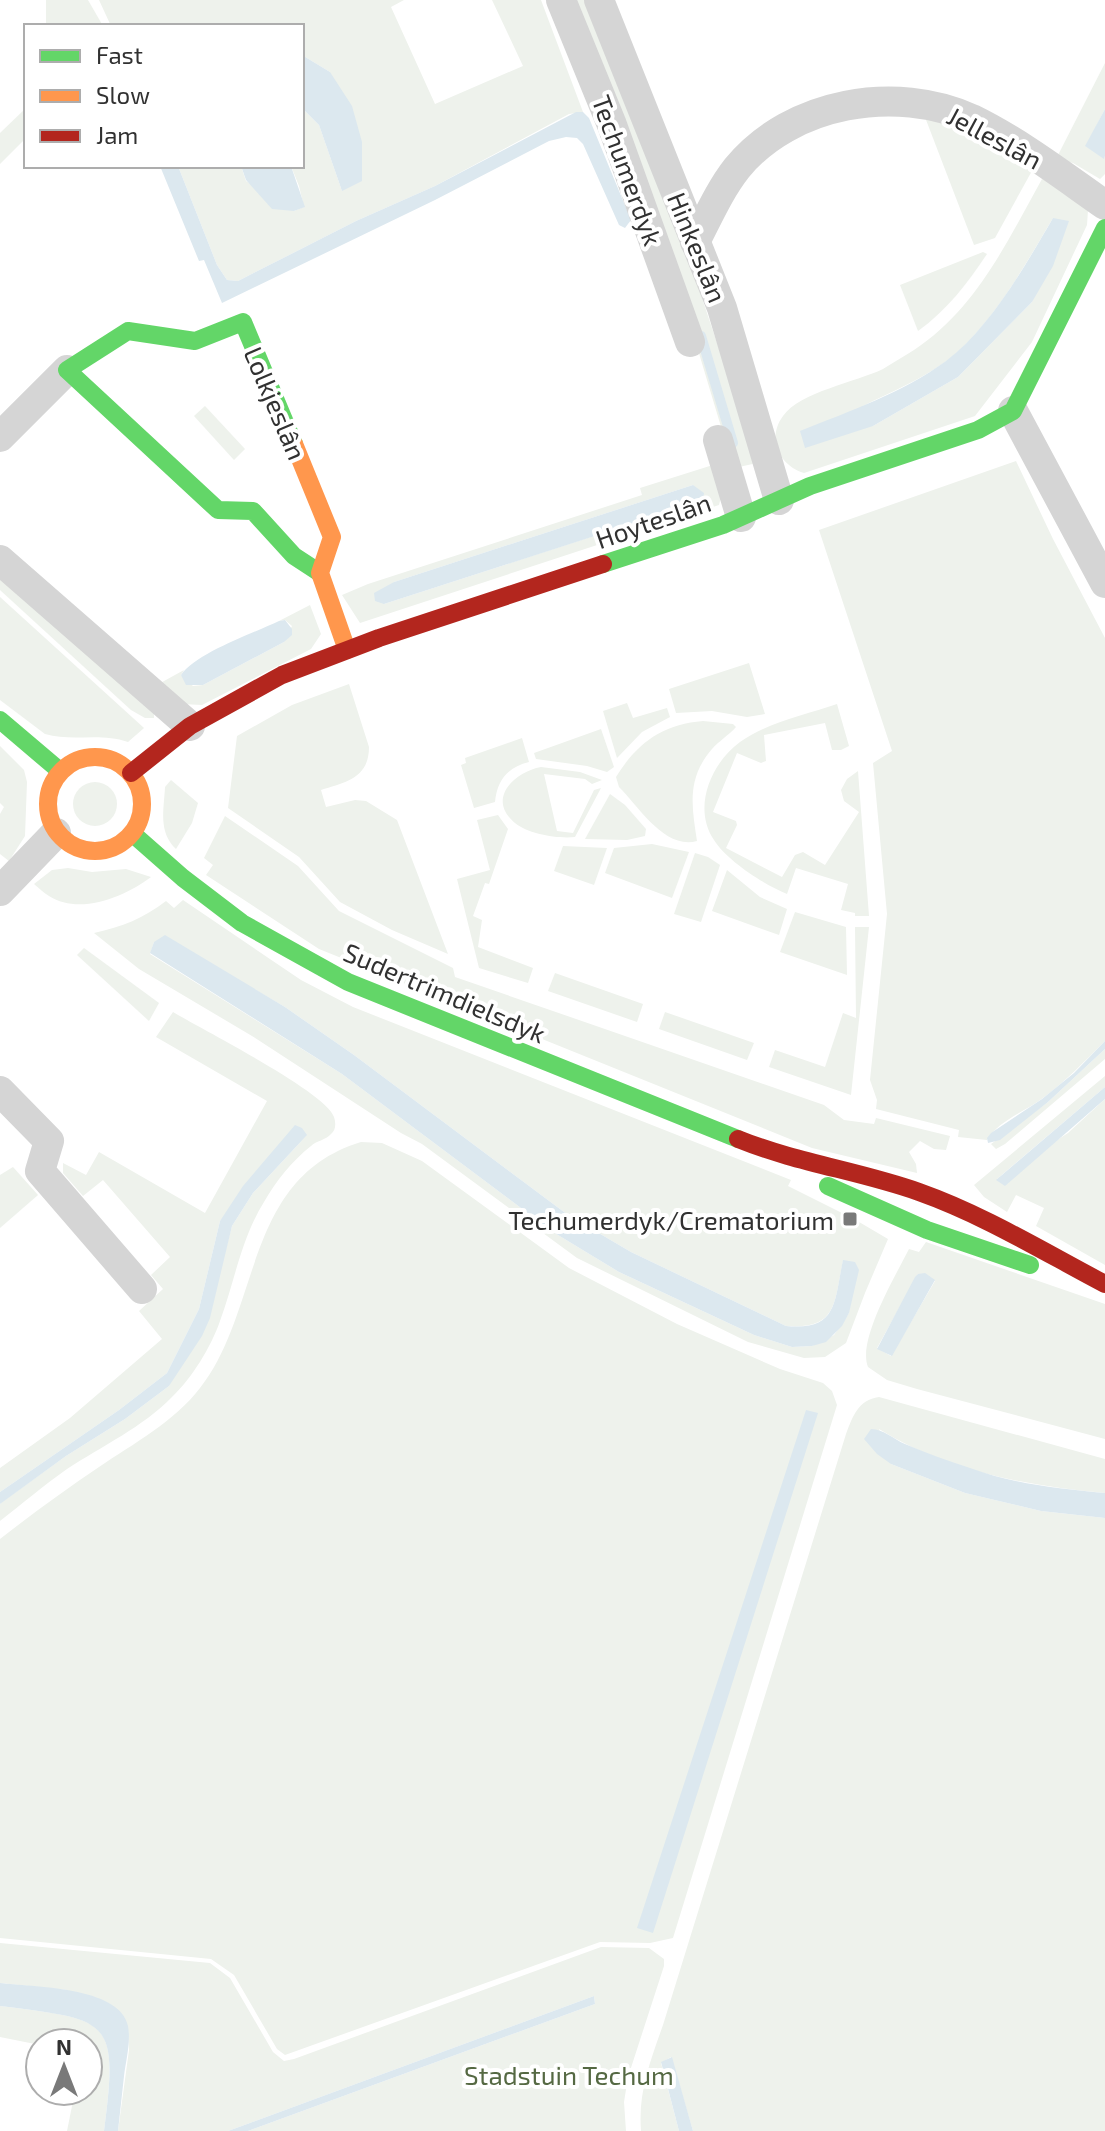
<svg xmlns="http://www.w3.org/2000/svg" width="1105" height="2131" font-family="'Exo 2',sans-serif">
  <style>
    .green { fill: #eef2ec; fill-rule: evenodd }
    .water { fill: #dce8ef }
    .lines { fill: none; stroke-linecap: round; stroke-linejoin: round }
    .stream { stroke: #dce8ef; stroke-width: 10 }
    .street { stroke: #d5d5d5; stroke-width: 30 }
    .fast { stroke: #63d668; stroke-width: 18 }
    .slow { stroke: #ff974d; stroke-width: 18 }
    .jam { stroke: #b3261e; stroke-width: 18 }
    .poi-dot { fill: #797979; stroke: #fff; stroke-width: 3 }
    .labels { text-anchor: middle; dominant-baseline: central; stroke-width: 8; stroke-linejoin: round; paint-order: stroke }
    .street-label { font-size: 26px; fill: #313131; stroke: #fff }
    .poi-label { font-size: 26px; fill: #313131; stroke: #fff; text-anchor: end }
    .park-label { font-size: 26px; fill: #556943; stroke: #fff }
  </style>
  <rect width="100%" height="100%" fill="#fff"/>
  <g class="green">
    <polygon points="46,0 88,0 103,26 46,26"/>
    <polygon points="99,0 404,0 391,7 435,104 523,66 492,0 541,0 583,112 569,114 435,186 356,221 238,281 227,280 217,265 178,166 241,166 246,181 294,211 304,207 299,186 291,166 302,166 302,111 305,111 319,125 342,191 330,72 302,55 302,26 111,26"/>
    <polygon points="571,0 586,0 692,268 757,463 739,467 728,450 698,350"/>
    <polygon points="1105,63 1105,109 1086,146 1104,158 1105,156 1105,174 1100,179 1073,163 1056,159"/>
    <polygon points="26,108 26,138 0,164 0,133"/>
    <polygon points="923,112 949,119 1033,169 995,238 974,245"/>
    <path d="M1042 179 1063 187 1088 210 1087 225 1032 342 975 416 804 473C780 466 766 439 783 416 800 392 856 382 883 369 893 363 904 356 914 350 976 309 1007 242 1042 179ZM1053 218 1032 302 958 377 873 426 863 406C891 392 920 380 945 362 990 329 1025 265 1053 218Z"/>
    <path d="M983 252 987 254C967 284 947 310 918 331L900 285Z"/>
    <polygon points="205,406 245,449 234,460 194,416"/>
    <path d="M1016 461 1053 539 1105 638V1041C1085 1061 1066 1081 1043 1098 1026 1111 998 1121 987 1140L958 1137 959 1130 876 1109 877 1100 870 1080 887 914 873 763 892 751 819 530Z"/>
    <path d="M716 464 721 497 719 505 360 623 342 595 368 584 642 495 640 488ZM693 485 702 501 384 604 394 582Z"/>
    <polygon points="0,572 154,710 154,718 145,718 131,710 0,590"/>
    <path d="M0 597 144 728 128 742C100 732 73 742 45 734L0 700Z"/>
    <polygon points="310,605 321,634 311,649 202,705 182,704 155,686 184,670 181,675 193,686 203,685 284,642 292,626 285,620 279,621"/>
    <polygon points="749,663 765,714 747,717 712,711 676,713 669,689"/>
    <path d="M349 684 369 747C369 778 346 782 321 790L326 807 355 800 366 801 397 820 448 954 392 930 340 902 299 857 228 808 237 736 292 705Z"/>
    <polygon points="627,703 633,718 667,708 670,717 642,732 617,758 603,711"/>
    <path d="M837 704 849 746 841 750H832L825 723 764 735 766 761 761 763 737 753 713 812 736 821 737 825 726 848 782 877 795 855 803 852 825 865 859 812 844 801 841 790 847 779 858 771 869 916H855V913L841 910 848 884 796 868 787 894C765 885 727 861 714 840 692 808 711 763 740 742 768 722 805 715 837 704Z"/>
    <path d="M703 721 733 724 736 727C729 735 719 741 712 749 686 779 692 807 697 841 665 850 639 807 619 787L616 777C637 743 663 724 703 721Z"/>
    <polygon points="601,729 614,767 607,772 587,766 536,759 534,753"/>
    <path d="M522 738 529 762C508 767 497 780 495 802L474 808 461 765 466 763 465 758Z"/>
    <polygon points="0,746 24,770 27,782 25,836 9,861 0,854 0,814 4,807 0,803"/>
    <path d="M541 767 580 772 602 780 592 784 585 779 544 774 557 831 573 833 594 790 601 788 575 837C558 839 528 834 515 823 486 799 514 772 541 767Z"/>
    <path d="M171 780 198 803 192 823 176 849C158 832 164 809 165 787Z"/>
    <circle cx="95" cy="804" r="22"/>
    <polygon points="610,794 625,805 646,829 645,836 627,840 585,839"/>
    <polygon points="498,815 508,829 489,884 485,883 473,916 482,920 478,947 533,968 528,983 479,968 457,879 490,870 477,820"/>
    <polygon points="225,816 298,866 339,911 453,968 455,977 824,1105 844,1120 874,1124 876,1118 950,1136 946,1150 934,1149 920,1141 909,1152 916,1164 917,1173 812,1148 319,949 206,875 213,865 204,858"/>
    <polygon points="652,844 689,852 672,898 605,873 614,848"/>
    <polygon points="563,846 607,848 594,885 554,871"/>
    <polygon points="695,853 708,857 720,865 701,922 674,914"/>
    <path d="M68 868 92 872 126 869 151 877C126 896 80 916 49 896 44 893 39 888 34 884L52 870Z"/>
    <polygon points="727,870 760,897 787,909 779,935 712,911"/>
    <path d="M183 900 301 980 353 1007 791 1180 788 1186 854 1219 888 1239 865 1293 846 1343 825 1357 804 1358 748 1342 577 1258 422 1144 401 1133 252 1036 139 969 94 933C122 927 144 918 166 901L174 908ZM154 942 233 977 285 1007 354 1055 568 1215 631 1252 786 1326C838 1330 834 1302 843 1261L849 1313 834 1335 812 1346 792 1347 754 1335 619 1272 553 1232 342 1074 150 954Z"/>
    <polygon points="795,912 846,927 847,975 780,952"/>
    <polygon points="855,927 869,927 851,1095 769,1067 775,1050 825,1067 843,1013 856,1018"/>
    <polygon points="84,948 159,1003 149,1021 77,955"/>
    <polygon points="555,973 643,1004 637,1022 548,991"/>
    <path d="M173 1012C201 1029 326 1092 334 1117 336 1123 336 1130 331 1134 326 1140 316 1141 311 1146 292 1161 276 1181 264 1202 241 1239 235 1280 220 1321 211 1347 192 1378 172 1397 143 1427 102 1446 67 1469 44 1485 22 1504 0 1521V1504L2 1502 66 1456 125 1419 169 1386 225 1252 232 1226 253 1193 307 1135 220 1221 199 1309 167 1373 119 1410 0 1492V1468L70 1418 162 1339 139 1311 163 1289 151 1275 170 1257 103 1180 83 1196 63 1173V1163L86 1175 99 1152 205 1213 267 1101 156 1037Z"/>
    <polygon points="665,1012 754,1043 747,1060 659,1029"/>
    <polygon points="1105,1049 1105,1059 1005,1144 996,1149 991,1144 1048,1102"/>
    <polygon points="1105,1076 1105,1087 997,1179 1068,1133 1105,1099 1105,1265 1036,1226 1044,1208 1016,1195 1007,1212 984,1197 974,1185"/>
    <path d="M361 1142 382 1143 422 1161 569 1268 677 1324 780 1369 823 1383 832 1391 837 1405 673 1938 650 1943 600 1942 285 2055 277 2049 234 1975 211 1959 0 1938V1539C32 1514 65 1490 99 1467 133 1444 175 1421 200 1388 262 1309 243 1178 361 1142Z"/>
    <polygon points="13,1167 38,1195 0,1228 0,1175"/>
    <path d="M926 1242 1105 1304V1439L917 1389 887 1380 868 1367C857 1340 896 1275 909 1249L919 1252ZM918 1274 935 1281 891 1356 877 1348Z"/>
    <path d="M879 1397 1105 1459V1493C1027 1486 947 1471 879 1429L891 1464 965 1493 1041 1511 1105 1518V2131H693L671 2057 661 2063 679 2131H641C638 2092 650 2062 663 2025L846 1434C853 1416 858 1400 879 1397Z"/>
    <polygon points="0,1943 210,1963 230,1978 273,2052 284,2061 294,2059 601,1947 649,1948 664,1959 664,1966 628,2077 624,2102 626,2131 248,2131 595,2004 594,1996 228,2131 118,2131 129,2050 128,2027 67,1990 0,1983"/>
    <path d="M0 2006C109 2020 119 2016 104 2131H67L75 2091H88V2043L40 2045 0 2037Z"/>
  </g>
  <g class="water">
    <polygon points="302,55 330,72 352,106 362,142 362,181 342,191 319,125 305,111 302,111"/>
    <polygon points="1105,109 1105,156 1104,159 1085,146"/>
    <polygon points="576,112 583,112 589,118 631,220 625,228 619,225 583,144 577,138 566,137 549,141 435,200 222,303 204,260 199,261 160,166 178,166 217,265 227,280 238,281 356,221 435,186"/>
    <polygon points="241,166 291,166 305,207 294,211 272,209 246,180"/>
    <path d="M1053 218 1069 221 1053 266 1032 302 958 377 873 426 805 448 800 431C850 411 902 393 946 361 990 328 1025 266 1053 218Z"/>
    <polygon points="693,485 704,493 703,501 384,604 375,601 374,593 394,582"/>
    <path d="M285 620 292 629V635L284 642 203 685H186L181 675C196 653 254 633 279 621Z"/>
    <path d="M165 935 285 1007 354 1055 568 1215 631 1252 786 1326C838 1331 834 1302 843 1260L855 1262 859 1270 849 1313 842 1326 826 1342 812 1346 792 1347 754 1335 619 1272 553 1232 342 1074 150 953 154 942Z"/>
    <polygon points="1105,1041 1105,1049 1048,1102 1000,1140 988,1143 987,1138 991,1133 1042,1099 1074,1073"/>
    <polygon points="1105,1087 1105,1099 1005,1186 996,1180"/>
    <polygon points="295,1125 302,1128 307,1135 253,1193 232,1226 210,1318 202,1336 169,1386 125,1419 66,1456 0,1504 0,1492 119,1410 167,1373 199,1309 220,1221 243,1186"/>
    <polygon points="925,1273 935,1280 892,1356 877,1349 915,1277 918,1274"/>
    <polygon points="806,1410 818,1413 653,1933 637,1928"/>
    <path d="M871 1429C884 1429 893 1439 905 1444 926 1453 948 1461 970 1468 1014 1484 1058 1489 1105 1493V1518L1041 1511 965 1493 891 1464 877 1454 864 1439Z"/>
    <path d="M0 1983C31 1987 120 1986 128 2026 131 2042 126 2060 124 2076 122 2094 120 2113 118 2131H104C119 2017 109 2020 0 2006Z"/>
    <polygon points="594,1996 595,2004 248,2131 228,2131"/>
    <polygon points="672,2057 693,2131 679,2131 661,2062"/>
  </g>
  <g class="lines">
    <polyline class="stream" points="701,336 733,443"/>
    <g class="street">
      <polyline points="561,0 612,125 690,342"/>
      <polyline points="599,0 722,308 779,500"/>
      <path d="M695 242C708 217 719 191 737 168 791 102 896 84 972 119 1019 142 1062 175 1105 205"/>
      <polyline points="1013,411 1105,583"/>
      <polyline points="0,437 67,370"/>
      <polyline points="718,440 741,517"/>
      <polyline points="0,560 190,726"/>
      <polyline points="0,891 56,833"/>
      <polyline points="0,1091 49,1141 40,1171 142,1289"/>
    </g>
    <g class="fast">
      <polyline points="294,444 243,322 195,341 128,331 67,370 218,510 253,511 294,556 320,573"/>
      <polyline points="603,564 723,525 810,486 978,430 1013,411 1105,228"/>
      <polyline points="0,720 60,771"/>
      <polyline points="133,834 183,878 242,923 348,982 738,1139"/>
      <polyline points="828,1186 927,1230 1030,1265"/>
    </g>
    <g class="slow">
      <polyline points="294,444 332,537 320,573 347,650"/>
      <circle cx="95" cy="804" r="47"/>
    </g>
    <g class="jam">
      <polyline points="131,773 190,726 282,675 379,638 603,564"/>
      <path d="M738 1139C797 1163 860 1171 919 1192 984 1215 1044 1252 1105 1284"/>
    </g>
  </g>
  <rect class="poi-dot" x="842" y="1211" width="16" height="16" rx="4"/>
  <g class="labels">
    <g class="street-label">
      <text transform="translate(995 137) rotate(28)">Jelleslân</text>
      <text transform="translate(628 170) rotate(70)">Techumerdyk</text>
      <text transform="translate(698 247) rotate(68)">Hinkeslân</text>
      <text transform="translate(276 403) rotate(67)">Lolkjeslân</text>
      <text transform="translate(653 520) rotate(-19)">Hoyteslân</text>
      <text transform="translate(445 992) rotate(23)">Sudertrimdielsdyk</text>
    </g>
    <g class="poi-label">
      <text x="834" y="1219">Techumerdyk/Crematorium</text>
    </g>
    <g class="park-label">
      <text x="569" y="2074">Stadstuin Techum</text>
    </g>
  </g>
  <rect x="24" y="24" width="280" height="144" fill="#ffffff" stroke="#adadad" stroke-width="2"/>
  <rect x="40" y="50" width="40" height="12" fill="#63d668" stroke="#adadad" stroke-width="2"/>
  <text x="96" y="64" font-size="24" fill="#313131">Fast</text>
  <rect x="40" y="90" width="40" height="12" fill="#ff974d" stroke="#adadad" stroke-width="2"/>
  <text x="96" y="104" font-size="24" fill="#313131">Slow</text>
  <rect x="40" y="130" width="40" height="12" fill="#b3261e" stroke="#adadad" stroke-width="2"/>
  <text x="96" y="144" font-size="24" fill="#313131">Jam</text>
  <g transform="translate(64 2067)"><circle r="38" fill="#ffffff" stroke="#adadad" stroke-width="2"/>
  <path d="M0-6L14 30L0 20L-14 30Z" fill="#797979"/>
  <text y="-12" font-size="22" font-weight="bold" text-anchor="middle" fill="#313131">N</text>
  </g>
</svg>
